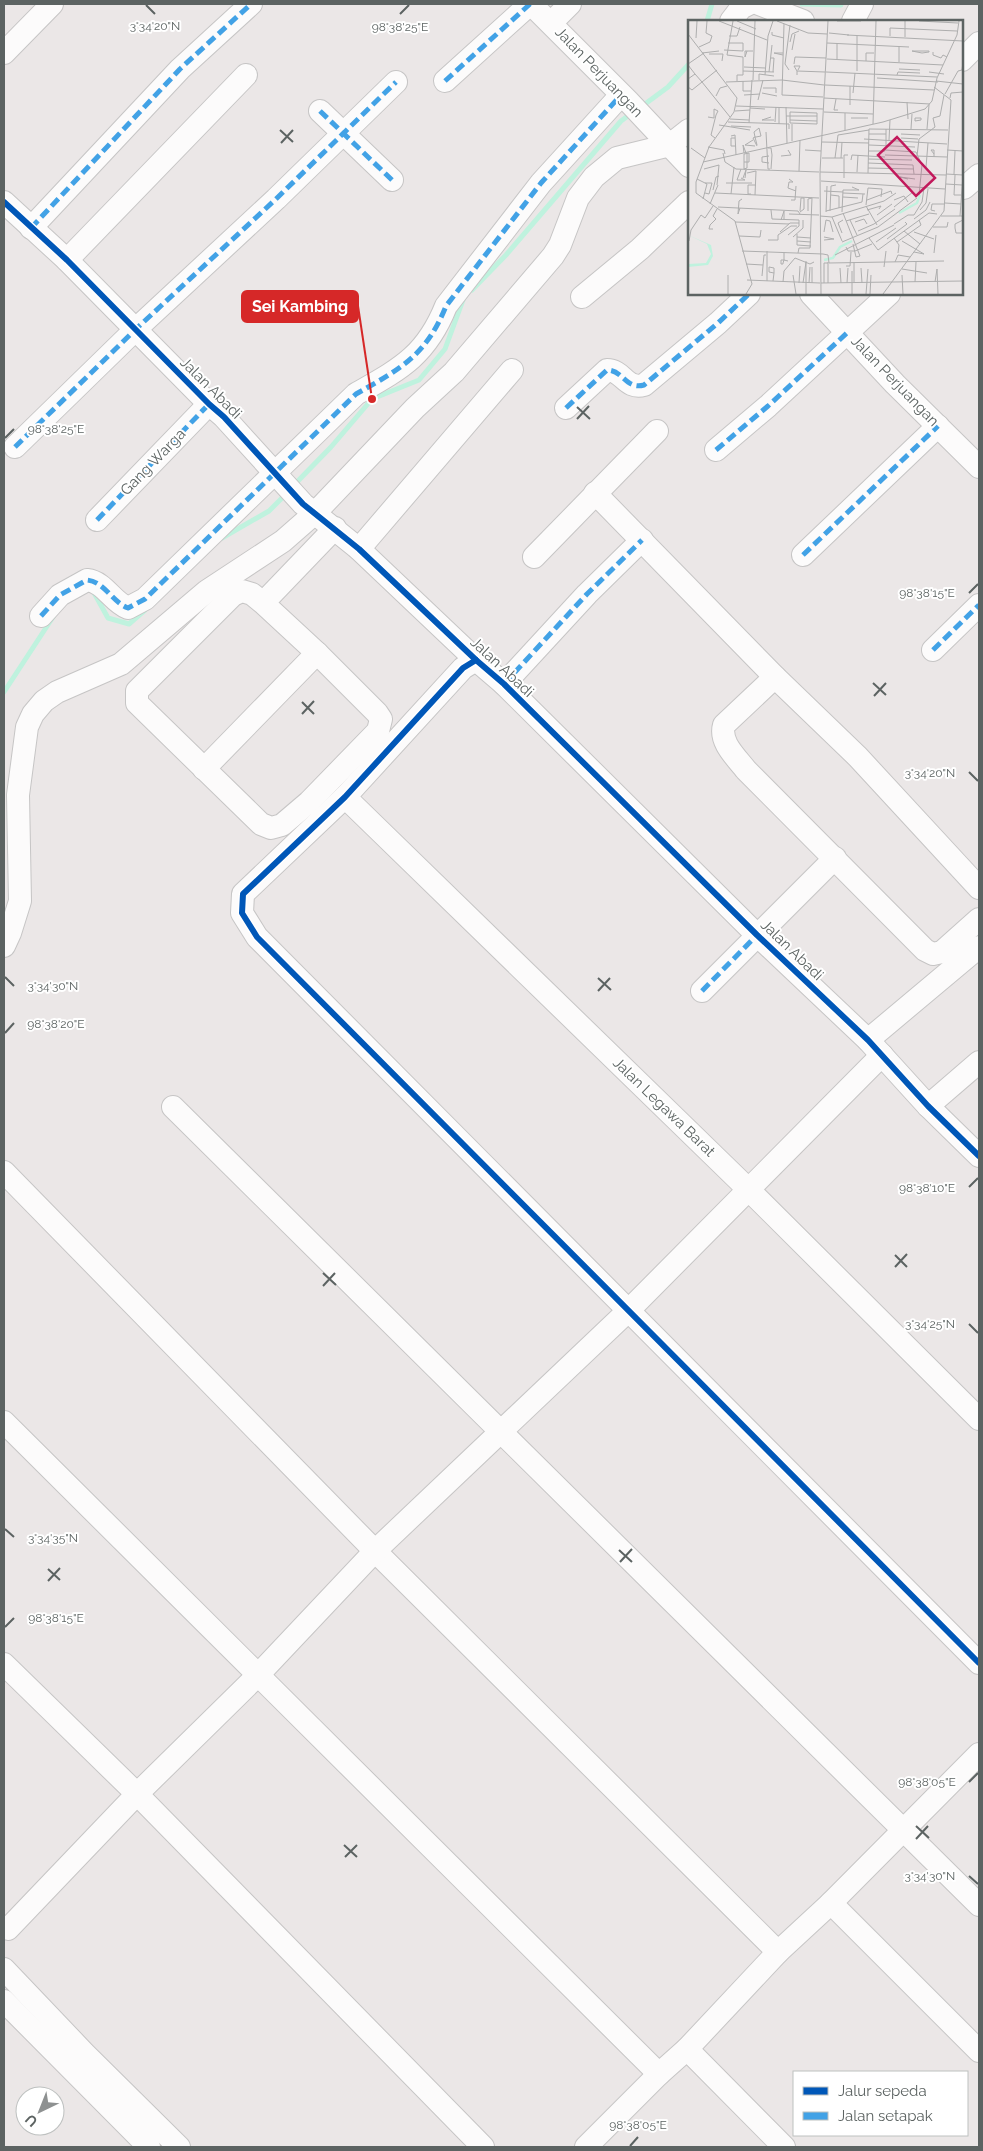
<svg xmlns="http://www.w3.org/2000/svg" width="983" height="2151" font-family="Raleway,sans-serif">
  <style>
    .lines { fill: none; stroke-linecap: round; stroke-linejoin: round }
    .stream { stroke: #bff2de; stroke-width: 5 }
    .minor-casing { stroke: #c6c5c5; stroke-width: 24 }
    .minor { stroke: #fcfbfb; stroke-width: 22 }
    .quiet { stroke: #42a2e6; stroke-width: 5; stroke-dasharray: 10 5; stroke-linecap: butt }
    .cycleway-casing { stroke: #fff; stroke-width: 9 }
    .cycleway { stroke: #0057b8; stroke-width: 6 }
    .ticks { fill: none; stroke: #5c6362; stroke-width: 2 }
    .labels { text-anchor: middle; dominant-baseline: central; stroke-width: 4; stroke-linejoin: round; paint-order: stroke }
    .street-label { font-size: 15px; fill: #5c6362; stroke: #fff }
    .inset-river { fill: none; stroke: #bff2de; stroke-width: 2.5 }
    .inset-road { fill: none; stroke: #aeaeae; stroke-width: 1 }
    .view { fill: #c2185b; fill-opacity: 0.15; stroke: #c2185b; stroke-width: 2.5 }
    .inset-edge { fill: none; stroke: #5c6362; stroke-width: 2.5 }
    .ticks-label { font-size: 12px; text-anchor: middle; fill: #5c6362; stroke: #fff; stroke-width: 4; stroke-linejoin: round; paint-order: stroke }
    .leader { fill: none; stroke: #d62828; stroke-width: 2 }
    .callout-dot { fill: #d62828; stroke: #fff; stroke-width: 2 }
    .callout { fill: #d62828; stroke: #d62828; stroke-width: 2 }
    .callout-label { font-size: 16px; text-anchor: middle; font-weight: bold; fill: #fff }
  </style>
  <rect width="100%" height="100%" fill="#ebe7e7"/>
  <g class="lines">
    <g class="stream">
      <polyline points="802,4 841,5 841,4"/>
      <polyline points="707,21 712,4"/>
      <polyline points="641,107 668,87 689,64"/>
      <polyline points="472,290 506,255 621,121 632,113"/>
      <polyline points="294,485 331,447 372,399 419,380 445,349 463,300"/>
      <polyline points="222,538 269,511 287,493"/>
      <polyline points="93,591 108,618 129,624 145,610"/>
      <polyline points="4,692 53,617"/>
    </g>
    <g class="minor-casing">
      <g id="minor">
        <polyline points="531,4 628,101 689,166"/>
        <polyline points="759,4 803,21"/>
        <polyline points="731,21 741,8 749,4"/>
        <polyline points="853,21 862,4"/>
        <polyline points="551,23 570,4"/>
        <polyline points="4,53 52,4"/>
        <polyline points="962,60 979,43"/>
        <polyline points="445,81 530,4"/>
        <polyline points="320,111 392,180"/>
        <polyline points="964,188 979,175"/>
        <polyline points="4,202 67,260 209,404 224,417 303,504 359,549 476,660 504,684 757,935 868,1040 928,1106 979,1156"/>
        <polyline points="31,228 180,69 251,4"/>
        <polyline points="67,260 246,75"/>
        <polyline points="811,294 895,384 979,467"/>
        <polyline points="582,297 640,249 689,202"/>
        <path d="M566 408 607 370C623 370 626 390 644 385L718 323 749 294"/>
        <polyline points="15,447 136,329 276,199 396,82"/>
        <polyline points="716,450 768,406 889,294"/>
        <polyline points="595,493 775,677 858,757 979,888"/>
        <polyline points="97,520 209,404"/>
        <polyline points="359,549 512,370"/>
        <polyline points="803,555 938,426"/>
        <polyline points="534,557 657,431"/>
        <polyline points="263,603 317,653 377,713 381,719 378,731 309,802 282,825 271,828 261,824 137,703 137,691 233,595 242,591 252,594 263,603 335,528"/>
        <path d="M41 616 60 595 87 580C105 582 112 602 128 608L145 599 356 394C400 369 426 356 446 306L541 183 621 95"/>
        <polyline points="933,650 979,605"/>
        <polyline points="476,660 463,668 345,797 243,894 242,913 257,937 979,1663"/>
        <path d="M775 677 724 725C719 742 736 757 746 770L925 950 933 954 942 952 979 919"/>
        <polyline points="504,684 587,594 642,540"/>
        <polyline points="204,769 317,653"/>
        <polyline points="345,797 748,1189 979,1419"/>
        <polyline points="4,946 10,933 20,901 18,795 27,727 33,714 44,701 57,692 121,664 207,591 283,541 315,513 415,408 454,372 553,256 560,245 578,198 594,177 617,158 670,145 689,130"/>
        <polyline points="702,991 835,858"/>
        <polyline points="868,1040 979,947"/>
        <polyline points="928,1106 979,1062"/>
        <polyline points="173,1107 979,1905"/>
        <polyline points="4,1172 375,1551 778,1952"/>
        <polyline points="4,1422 659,2074"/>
        <polyline points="4,1664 137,1794 483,2147"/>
        <polyline points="831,1903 979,2051"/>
        <polyline points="8,1929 137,1794 258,1675 375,1551 629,1310 882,1055"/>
        <polyline points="4,1969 84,2053 179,2147"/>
        <polyline points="4,2001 149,2147"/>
        <polyline points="687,2049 784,2147"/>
        <polyline points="586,2147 659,2074 687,2049 778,1952 831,1903 979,1754"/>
      </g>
    </g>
    <use href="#minor" class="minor"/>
    <g class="quiet">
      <polyline points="445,81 530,4"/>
      <polyline points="320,111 392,180"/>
      <polyline points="31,228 180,69 251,4"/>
      <path d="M566 408 607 370C623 370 626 390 644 385L718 323 749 294"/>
      <polyline points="15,447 136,329 276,199 396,82"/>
      <polyline points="716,450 768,406 848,332"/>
      <polyline points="97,520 209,404"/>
      <polyline points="803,555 938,426"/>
      <path d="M41 616 60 595 87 580C105 582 112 602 128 608L145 599 356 394C400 369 426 356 446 306L541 183 621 95"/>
      <polyline points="933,650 979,605"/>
      <polyline points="504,684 587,594 642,540"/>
      <polyline points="702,991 757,935"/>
    </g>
    <g class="cycleway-casing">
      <g id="cycleway">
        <polyline points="4,202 67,260 209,404 224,417 303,504 359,549 476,660 504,684 757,935 868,1040 928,1106 979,1156"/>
        <polyline points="476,660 463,668 345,797 243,894 242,913 257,937 979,1663"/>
      </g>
    </g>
    <use href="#cycleway" class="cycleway"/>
  </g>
  <path class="ticks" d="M146 5 155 14M400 14 409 5M280 130 293 142M281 143 293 130M577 407 590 419M577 419 589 406M5 438 14 429M969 593 978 584M873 683 886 695M874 696 886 683M302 702 314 714M302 714 314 701M969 772 978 781M5 977 14 986M598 978 611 990M598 991 610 978M5 1033 14 1023M969 1187 978 1178M895 1255 907 1267M895 1267 907 1254M323 1273 336 1285M323 1286 335 1273M969 1324 978 1333M5 1529 14 1537M619 1550 632 1562M620 1562 632 1549M48 1569 60 1580M48 1581 60 1568M5 1627 14 1618M969 1782 978 1773M916 1826 929 1838M916 1839 928 1826M344 1845 357 1857M345 1857 357 1845M969 1876 978 1884M630 2146 638 2137"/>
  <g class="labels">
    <g class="street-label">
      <text transform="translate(599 72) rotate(46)">Jalan Perjuangan</text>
      <text transform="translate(895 381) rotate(46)">Jalan Perjuangan</text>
      <text transform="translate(211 388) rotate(45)">Jalan Abadi</text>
      <text transform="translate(153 462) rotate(-46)">Gang Warga</text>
      <text transform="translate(502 667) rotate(43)">Jalan Abadi</text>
      <text transform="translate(792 950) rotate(44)">Jalan Abadi</text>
      <text transform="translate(664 1107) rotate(44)">Jalan Legawa Barat</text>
    </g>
  </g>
  <g transform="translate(688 20)">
    <rect width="275" height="275" fill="#ebe7e7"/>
    <path d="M0 215 23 225 25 236 20 245 0 247V244L18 243 23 234 19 224Z" fill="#bff2de"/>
    <path class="inset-river" d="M211 193 229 183 232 175M136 240 145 238 152 227 164 221"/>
    <path class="inset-road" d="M31 1 79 20M45 1 39 35 55 37V55H49V61M49 1 68 9M89 1 120 13 139 14M149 1H173M231 1 270 3M96 4 94 75 135 77M84 12V15L96 18M141 13 161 15M0 14 49 78 46 92 21 127 8 162V173L47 201 64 264 58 274M159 15 275 21M41 16H49L52 7M202 16V8L269 11M217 17V1M8 18 9 1M102 22 104 14 111 11M139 23 221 27M149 23V39M11 27 22 22 24 16 18 13 19 1M36 30 55 31V23H40M104 30 107 14M59 31 57 37V31H65M224 31H241V32L234 33ZM245 32V35L253 38 255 35 259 37M14 33 31 31M21 34H35L34 41M95 35 86 33H95M83 38H86L85 52M139 39 255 45M178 41V33H186M211 42V26M0 44 16 33M106 44 107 37 138 38M0 45 7 54 0 59M56 47 77 48M211 49 232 50M29 50 14 62 42 97M101 50 97 44 102 5M55 51 86 52M109 51 106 46H112L110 50M169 51V16M81 52 84 25M138 52 249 57M241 52 256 54M77 55 80 16 85 1M109 55V51L137 52M209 55 210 52 232 53M189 58 250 62M65 60 67 1M71 60V54L86 56M55 61V71H63M248 61 275 64M38 62 94 60 136 65M137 65 246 70M0 67 4 70 14 62 7 54M75 68H88V73M74 73 89 76M165 73 167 53M257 74 270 51 274 50 275 42M56 75 72 74M28 76 32 68 39 66M136 78 242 84M262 78 263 73 275 72M148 79 146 90H150M70 80 75 60M219 82 220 99M162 85V66M48 86 135 89M91 87V104M98 87 99 123M62 88 77 89M47 91 62 90M102 92 129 93V104L102 103ZM136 92 185 94M157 93V110M98 96H129M20 97 26 98V89L30 91 28 95M83 97 74 100H86M163 98H180M227 98H233V100L227 101ZM42 99 61 100M102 100 129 101M40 102 101 104V109M87 102 88 87M61 103 64 60M104 104V121M185 104 188 1M31 105 62 110M43 106 63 107M181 109 260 110M223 109 224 94M239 109 241 85M78 112 80 149H82M181 114H198M213 114 232 115M150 115 181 110M43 116 47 115 48 135M27 118 23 115 28 95M47 118H43V126H48M213 118 230 119M176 119 259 124M65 120 57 125 67 126M201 120 202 100M134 122 181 123M181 125 227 127M69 126 65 118 67 117H68L73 116 71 108 66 112 67 117 69 125M198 126V109M20 127 36 130 37 134M3 128 17 138M80 128H83L84 135 83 149M117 130 133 131M197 130 228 132 234 145 231 175M259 130 275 131M181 131H197M35 133 37 142 48 149 131 152M56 133 55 125 58 133M246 134 243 130H246V137M197 135 259 137M81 136 74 137V142L81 143M93 136 103 135 100 130M180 136 197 137M229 136 231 119 247 107 245 98 252 96 256 75M134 138H155M147 138 150 115M153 138 154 122M180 139 224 140M163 140 164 135 180 136M15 142 195 102 237 89 244 81 249 58 269 15 271 1M180 143 225 145 226 154M238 147 240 123M180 148 226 149M16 149 31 145 29 165M56 149V134L61 133V142H56M56 149 59 148V133M111 151 112 120M132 152 258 155M169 152 170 135M59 153 68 151 67 175M180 153 181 109M258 154 275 155M266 154 267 131M267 155 266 175H273M53 158 57 160H49L53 149M55 158 58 150 57 158M156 158V135H160M9 159 19 164 15 179M101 159 105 162H101L100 168 108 171M220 159 212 157 227 159M133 161 257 169M38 163H64M258 164 274 165M25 170 28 157 31 156M136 171 155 172M17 173 21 174 24 163H17M27 173 131 178M155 173 177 174M43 174 46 147M63 174H60V165H68M143 175 151 176V188M155 177 170 178M103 180H107L108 166M179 180 203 171 204 174M206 180 216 176 220 182M257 183 273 184M22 184 30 165M178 185 180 168 194 169 193 177M178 186 189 205M30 187 110 191 112 194M206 187 225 172M52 188 50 194 51 181 54 179M83 190 84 199 111 200M179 190 193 186 191 189M232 190 238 183 240 169M120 191V179L124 178 122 228M138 191 174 182 175 174M142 191 143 166 148 165M247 191 243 190 244 184H256M112 192 116 189V178H113L112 191M138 192 139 166M154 192 155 170H171L164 167M155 193 172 236 168 237 165 224M101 194 131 195M189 195 204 184M226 195 234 182 236 168M132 196 144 197 196 181 208 173M253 196H275M272 196 275 155M144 197 154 221M226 199 238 190 242 182M93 200 96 191V200M162 200 169 215M275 200 267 204V208L268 213H275M158 201 181 194M47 202 101 204M167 202 176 199 179 204M206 204 220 195H226M245 207H259L260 202M25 209H21L22 205 28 199 25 196 29 189M170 211 186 204 207 189M216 211 232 224M92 212 102 203H111M136 212 138 200 142 201 145 212M226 212 246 219M154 213 150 203 155 200M109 214V217L123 218M100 215 111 206V200M51 216 72 217 73 210M105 217 115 208V200M109 217V221L123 222M181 218 190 230 241 193 249 194M206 218 211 225 210 233M199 219 219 204 217 202M80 220H90V215L103 206H109M136 220 146 219 136 217M1 221 3 210 13 195 17 198 25 186M109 221V225L123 226M214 221 236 234 226 232M154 222 190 207 229 178M188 222 208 208M209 222 233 205 231 200M158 227 160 231H167L184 224M54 231 135 234 140 235 141 243 256 241M79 231V261M96 232V240L95 243V244H93V240H96L100 241M110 233 111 228H122M246 233 248 215M147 235 206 205M118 241V274M140 242V263M207 242 210 235 222 237M58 244 75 245M158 246H162L163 232M124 247V263M196 247 198 231M152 248 153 263M173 248 174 263M214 249 239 253M164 251V274M40 255V274M105 255 108 274M214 255 215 274M74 256 76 235H78M59 260 132 263M85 261 86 253V248L81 247V252L86 253M95 262 96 251 107 238 122 244 126 242M227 262 228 242M247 262 249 249 250 274M111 263 112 246M115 263 118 242M121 263 122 247M133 263 275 261M136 263V243H140M159 263 160 248M166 263V242M133 274 132 152 140 1M178 274 180 249M182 274 183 255M195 274 256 191 263 80 246 67"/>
    <path class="view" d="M209 117 247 158 228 176 190 135Z"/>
    <rect width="275" height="275" class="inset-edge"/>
  </g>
  <g class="ticks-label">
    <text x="155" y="30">3°34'20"N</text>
    <text x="400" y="31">98°38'25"E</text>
    <text x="56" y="433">98°38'25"E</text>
    <text x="927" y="597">98°38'15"E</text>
    <text x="930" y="777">3°34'20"N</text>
    <text x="53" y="990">3°34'30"N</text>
    <text x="56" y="1028">98°38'20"E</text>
    <text x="927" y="1192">98°38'10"E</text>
    <text x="930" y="1328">3°34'25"N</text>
    <text x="53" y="1542">3°34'35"N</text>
    <text x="56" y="1622">98°38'15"E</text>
    <text x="927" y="1786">98°38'05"E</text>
    <text x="930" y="1880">3°34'30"N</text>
    <text x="638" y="2129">98°38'05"E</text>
  </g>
  <path class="leader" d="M372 399L358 306"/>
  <circle class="callout-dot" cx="372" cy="399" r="5"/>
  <rect class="callout" x="242" y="291" width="116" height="31" rx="5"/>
  <g class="callout-label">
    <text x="300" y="312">Sei Kambing</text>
  </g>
  <rect width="983" height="2151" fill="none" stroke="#5c6362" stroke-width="10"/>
  <rect x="793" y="2071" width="175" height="65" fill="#ffffff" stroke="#bec1c0"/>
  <rect x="803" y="2087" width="25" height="8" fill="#0057b8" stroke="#bec1c0"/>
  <text x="838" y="2096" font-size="15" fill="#5c6362">Jalur sepeda</text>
  <rect x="803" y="2112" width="25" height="8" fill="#42a2e6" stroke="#bec1c0"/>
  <text x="838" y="2121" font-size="15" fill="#5c6362">Jalan setapak</text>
  <g transform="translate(40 2111) rotate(223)"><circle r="24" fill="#ffffff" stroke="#bec1c0"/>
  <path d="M0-4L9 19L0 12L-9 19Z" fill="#8e9191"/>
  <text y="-8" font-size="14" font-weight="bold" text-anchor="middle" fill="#5c6362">U</text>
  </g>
</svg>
